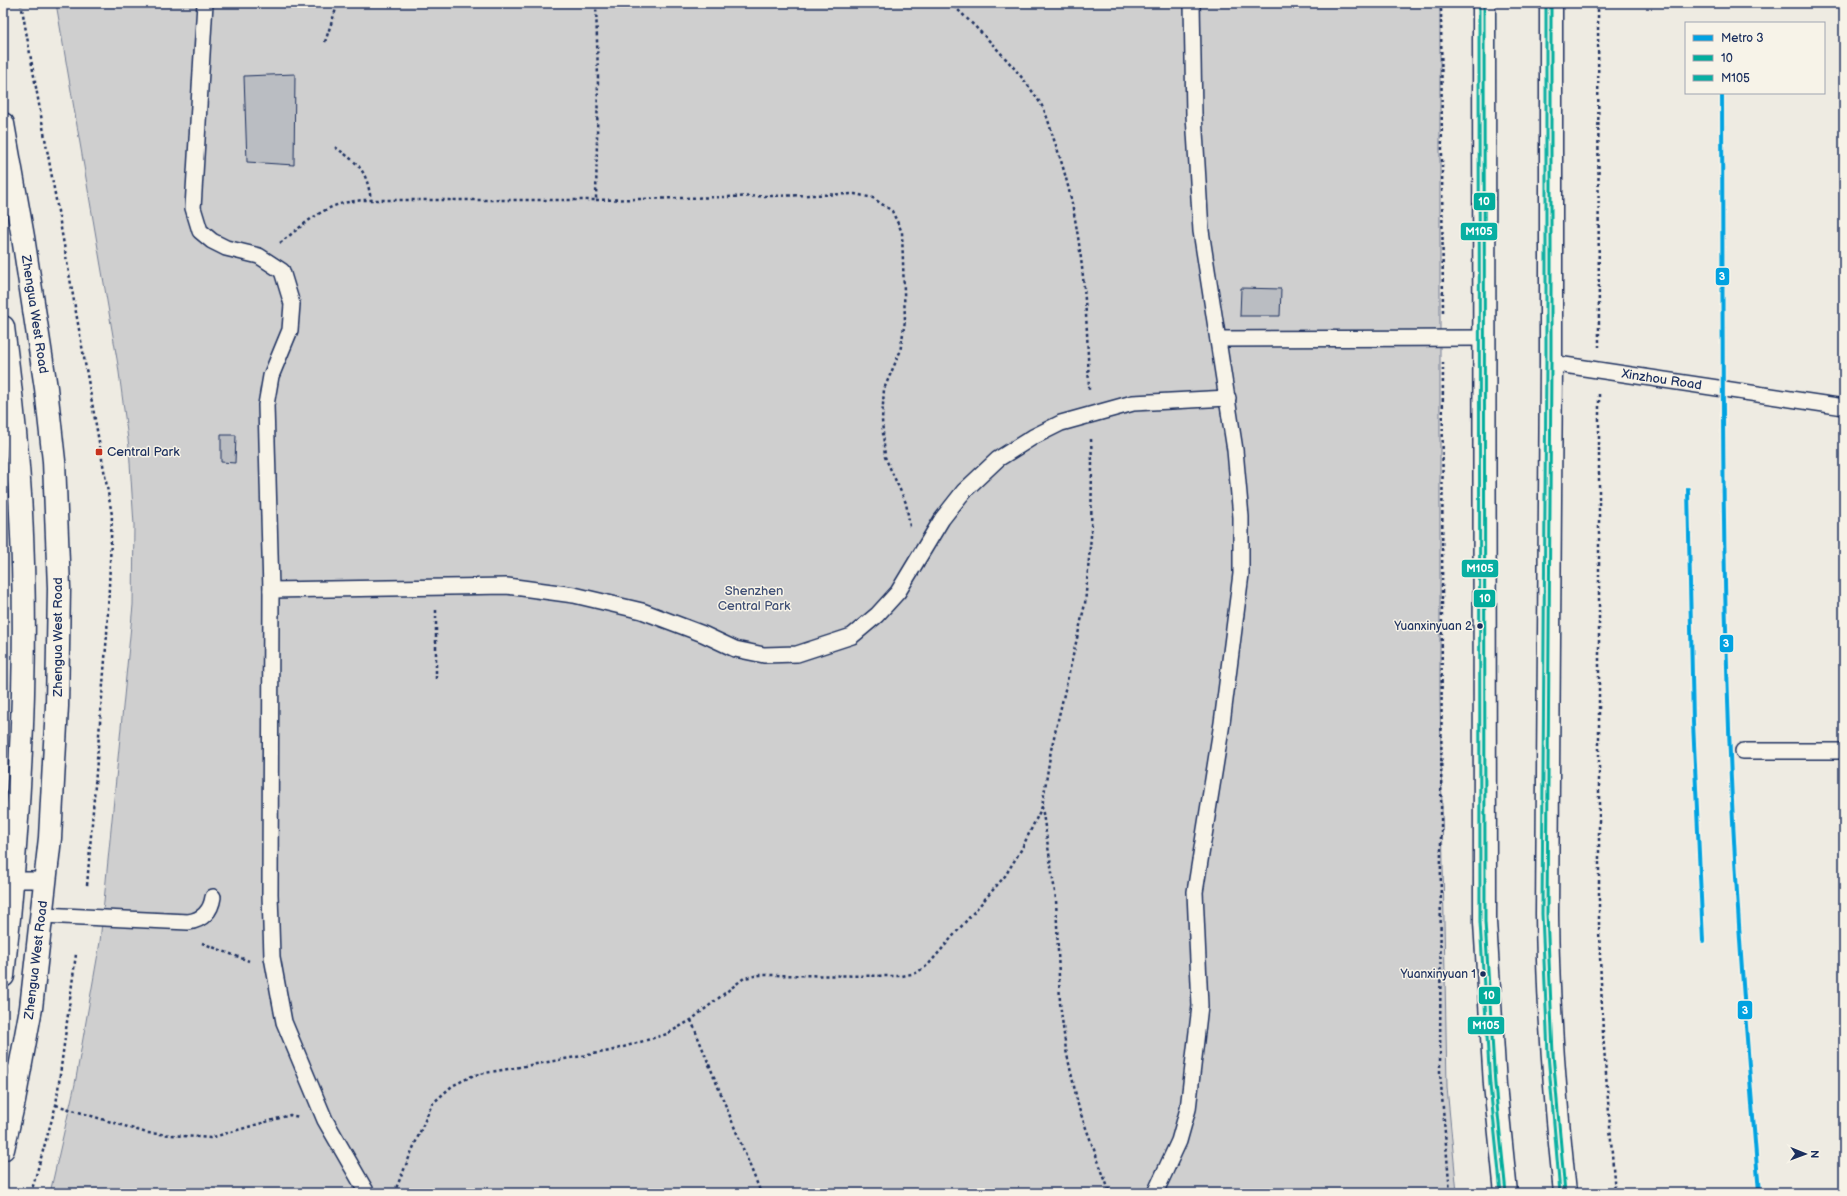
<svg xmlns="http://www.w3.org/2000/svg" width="1847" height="1196" font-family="'Balsamiq Sans',sans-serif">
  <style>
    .green { fill: #cfcfcf; stroke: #757f96 }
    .building { fill: #babdc2; stroke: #1b2f5e }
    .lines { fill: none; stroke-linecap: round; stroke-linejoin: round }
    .lane-casing { stroke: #1b2f5e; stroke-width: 18 }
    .secondary-casing { stroke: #1b2f5e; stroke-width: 25 }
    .primary-casing { stroke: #1b2f5e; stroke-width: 25 }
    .path { stroke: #1b2f5e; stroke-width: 2.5; stroke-dasharray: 3 3; stroke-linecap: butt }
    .lane { stroke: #f7f3e8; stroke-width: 15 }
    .secondary { stroke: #f7f3e8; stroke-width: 22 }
    .primary { stroke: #f7f3e8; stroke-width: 22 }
    .bus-1-casing { stroke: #f7f3e8; stroke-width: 6 }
    .bus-2-casing { stroke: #f7f3e8; stroke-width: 6 }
    .bus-1 { stroke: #01ad9c; stroke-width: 3 }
    .bus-2 { stroke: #08afa2; stroke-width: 3 }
    .metro-1-casing { stroke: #f7f3e8; stroke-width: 7 }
    .metro-1 { stroke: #00a2e1; stroke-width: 4 }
    .poi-dot { fill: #c8321e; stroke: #f7f3e8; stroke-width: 1.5 }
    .bus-dot { fill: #1b2f5e; stroke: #f7f3e8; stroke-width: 1.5 }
    .labels { text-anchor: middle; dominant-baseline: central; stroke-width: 3; stroke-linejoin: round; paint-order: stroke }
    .bus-label { font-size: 12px; fill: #1b2f5e; stroke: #f7f3e8; text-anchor: end }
    .street-label { font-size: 13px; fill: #1b2f5e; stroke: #f7f3e8 }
    .poi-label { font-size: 13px; fill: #1b2f5e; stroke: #f7f3e8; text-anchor: start }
    .park-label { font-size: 13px; fill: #3f4f75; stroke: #f7f3e8 }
    .line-badge { stroke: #f7f3e8; stroke-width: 1.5 }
    .badge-label { font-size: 11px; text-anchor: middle; font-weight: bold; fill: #fff }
  </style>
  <rect width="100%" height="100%" fill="#eeebe2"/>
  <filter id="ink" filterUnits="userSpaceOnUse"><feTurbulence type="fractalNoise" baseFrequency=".025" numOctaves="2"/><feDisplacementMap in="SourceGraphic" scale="8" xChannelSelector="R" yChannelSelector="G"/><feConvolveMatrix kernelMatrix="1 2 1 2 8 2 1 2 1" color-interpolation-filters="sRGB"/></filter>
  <g filter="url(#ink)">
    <polygon class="green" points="56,3 1440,3 1440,696 1447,1087 1457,1193 50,1193 75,1084 100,942 133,605 134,525 129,447 118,365"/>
    <g class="building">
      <polygon points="295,74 294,165 247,162 244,76"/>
      <polygon points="1241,288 1281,289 1280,316 1240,316"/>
      <polygon points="221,435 236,435 235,463 221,462"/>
    </g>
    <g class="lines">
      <g class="lane-casing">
        <g id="lane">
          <polyline points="205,3 193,208 200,231 212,241 226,248 259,256 282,271 292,304 290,330 271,376 266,405 271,590 270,894 272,957 284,1022 325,1120 367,1193"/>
          <polyline points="1218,339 1485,338"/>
          <path id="s1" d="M1551 363 1844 407"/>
          <polyline points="271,590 507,586 574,595 642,611 703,634 735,649 764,655 797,654 852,636 877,615 898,592 942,519 964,491 998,459 1033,437 1061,423 1133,403 1228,398"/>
          <polyline points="1743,751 1844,751"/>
          <polyline points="4,880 45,880"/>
          <path d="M42 915 188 922C203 920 211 911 213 897"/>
          <polyline points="1155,1193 1179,1141 1188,1109 1200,1006 1195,892 1222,723 1241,574 1241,517 1235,450 1201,231 1194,115 1192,3"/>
        </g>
      </g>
      <g class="secondary-casing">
        <g id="secondary">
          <path id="s2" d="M3 124 23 237 46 388 54 461 59 588 57 706 50 838 31 1008 14 1101 3 1149"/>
          <path d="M3 327C11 389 18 451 21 513 29 667 20 822 3 976"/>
        </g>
      </g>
      <g class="primary-casing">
        <g id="primary">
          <polyline points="1484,3 1485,922 1495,1085 1506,1193"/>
          <path d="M1551 3V363L1547 914C1548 1008 1555 1100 1565 1193"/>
        </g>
      </g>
      <g class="path">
        <polyline points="21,3 112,515 107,634 87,886"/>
        <polyline points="1441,3 1443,315"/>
        <polyline points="1598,3 1599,347"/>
        <path d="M954 6C984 35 1020 70 1042 106 1047 115 1050 127 1053 137 1083 218 1087 307 1089 392"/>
        <polyline points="325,42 338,3"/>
        <path d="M335 147C360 165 366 169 371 200"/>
        <polyline points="596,200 855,194 873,198 892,211 902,232 905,321 900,352 884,389 882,420 885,457 906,503 910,527"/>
        <path d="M280 243C297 230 314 214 334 206 344 202 354 201 364 200H596L598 78 596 3"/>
        <polyline points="1443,362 1440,1072 1450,1193"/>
        <polyline points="1599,394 1599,930 1603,1034 1615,1193"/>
        <polyline points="1091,439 1092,463 1091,536 1085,604 1051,750 1042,807 1056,899 1060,1003 1066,1050 1079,1109 1110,1193"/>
        <polyline points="436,679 436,609"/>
        <polyline points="202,943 249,961"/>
        <polyline points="691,1020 761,1193"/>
        <polyline points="56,1105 147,1133 210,1138 290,1115 299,1117"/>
        <polyline points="31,1193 56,1105 76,954"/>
        <polyline points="394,1193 432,1104 452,1086 474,1075 610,1051 667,1034 691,1020 744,978 760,975 902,976 916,973 928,965 1005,876 1021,850 1042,807"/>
      </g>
      <use href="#lane" class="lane"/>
      <use href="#secondary" class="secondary"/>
      <use href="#primary" class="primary"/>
      <g class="bus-1-casing">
        <g id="bus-1">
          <polyline points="1484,3 1485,922 1495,1085 1506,1193"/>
          <polyline points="1551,3 1551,363 1547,914 1553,1054 1565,1193"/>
        </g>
      </g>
      <g class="bus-2-casing">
        <g id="bus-2">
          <polyline points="1479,3 1480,922 1490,1085 1501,1193"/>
          <polyline points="1546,3 1546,363 1542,914 1548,1054 1560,1193"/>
        </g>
      </g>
      <use href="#bus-1" class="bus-1"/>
      <use href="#bus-2" class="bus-2"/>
      <g class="metro-1-casing">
        <g id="metro-1">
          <path d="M1722 93C1723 322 1721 551 1731 779 1737 917 1748 1055 1759 1193"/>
          <polyline points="1688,489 1693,722 1703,941"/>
        </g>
      </g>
      <use href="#metro-1" class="metro-1"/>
    </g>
  </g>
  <rect class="poi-dot" x="95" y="448" width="8" height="8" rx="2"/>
  <g class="bus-dot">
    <circle cx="1480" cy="626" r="3.5"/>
    <circle cx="1483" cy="974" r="3.5"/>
  </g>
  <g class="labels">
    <g class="bus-label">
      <text x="1472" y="626">Yuanxinyuan 2</text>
      <text x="1476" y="974">Yuanxinyuan 1</text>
    </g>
    <g class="street-label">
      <text stroke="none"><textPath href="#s2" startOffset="193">Zhengua West Road</textPath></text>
      <text stroke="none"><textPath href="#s1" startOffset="112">Xinzhou Road</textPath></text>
      <text transform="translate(58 637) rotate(-90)">Zhengua West Road</text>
      <text transform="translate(36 960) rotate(-83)">Zhengua West Road</text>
    </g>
    <g class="poi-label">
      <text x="107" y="452">Central Park</text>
    </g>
    <g class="park-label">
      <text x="754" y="591">Shenzhen<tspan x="754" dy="15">Central Park</tspan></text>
    </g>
  </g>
  <g class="line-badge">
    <rect x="1473" y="192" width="23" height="19" rx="4" fill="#01ad9c"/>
    <rect x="1460" y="222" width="38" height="19" rx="4" fill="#08afa2"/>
    <rect x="1715" y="267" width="15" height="19" rx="4" fill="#00a2e1"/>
    <rect x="1461" y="559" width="38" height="19" rx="4" fill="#08afa2"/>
    <rect x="1473" y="589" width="23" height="19" rx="4" fill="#01ad9c"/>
    <rect x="1719" y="634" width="15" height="19" rx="4" fill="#00a2e1"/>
    <rect x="1478" y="986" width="23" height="19" rx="4" fill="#01ad9c"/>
    <rect x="1737" y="1000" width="16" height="20" rx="4" fill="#00a2e1"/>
    <rect x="1467" y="1016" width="38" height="19" rx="4" fill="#08afa2"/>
  </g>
  <g class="badge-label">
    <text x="1484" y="205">10</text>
    <text x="1479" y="235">M105</text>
    <text x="1722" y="280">3</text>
    <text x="1480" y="572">M105</text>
    <text x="1485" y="602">10</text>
    <text x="1726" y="647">3</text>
    <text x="1489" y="999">10</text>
    <text x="1745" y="1014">3</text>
    <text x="1486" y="1029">M105</text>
  </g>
  <rect width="1847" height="1196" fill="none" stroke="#f7f3e8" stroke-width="16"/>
  <rect x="8" y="8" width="1831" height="1180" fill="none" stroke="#1b2f5e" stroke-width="1.5" filter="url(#ink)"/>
  <rect x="1685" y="22" width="140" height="72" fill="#f7f3e8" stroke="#9fa5b1"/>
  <rect x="1693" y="35" width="20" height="6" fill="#00a2e1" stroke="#9fa5b1"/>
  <text x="1721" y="42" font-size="12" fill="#1b2f5e">Metro 3</text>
  <rect x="1693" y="55" width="20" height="6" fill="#01ad9c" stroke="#9fa5b1"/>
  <text x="1721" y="62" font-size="12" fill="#1b2f5e">10</text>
  <rect x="1693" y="75" width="20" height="6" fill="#08afa2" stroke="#9fa5b1"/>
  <text x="1721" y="82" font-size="12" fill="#1b2f5e">M105</text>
  <g transform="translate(1805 1154) rotate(91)" stroke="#f7f3e8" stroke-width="3" paint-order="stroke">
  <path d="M0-3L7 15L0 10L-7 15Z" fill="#1b2f5e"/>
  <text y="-6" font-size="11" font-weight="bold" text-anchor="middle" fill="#1b2f5e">N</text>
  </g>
</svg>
